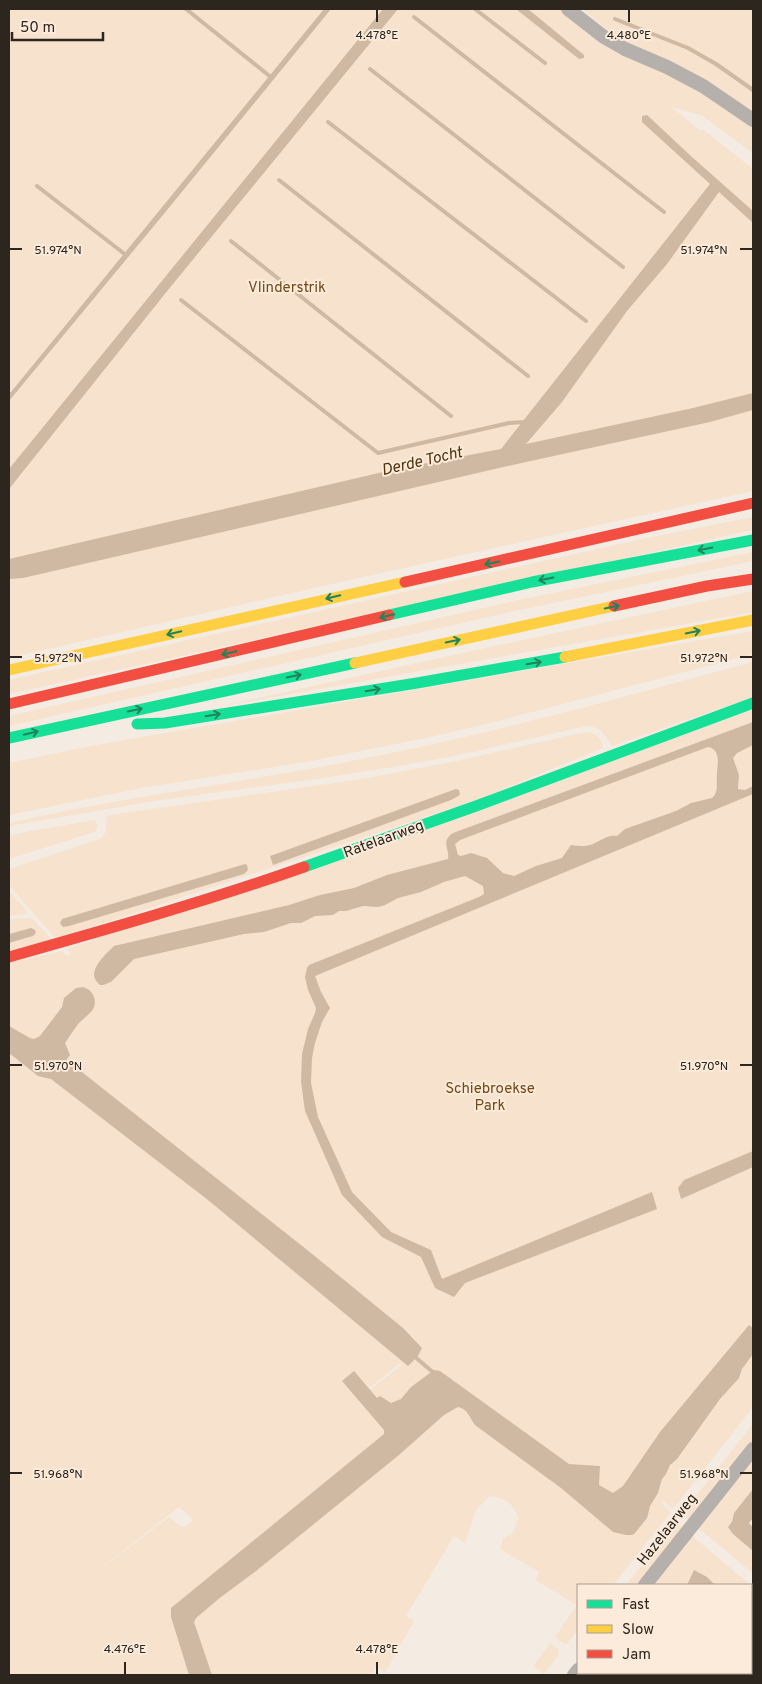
<svg xmlns="http://www.w3.org/2000/svg" width="762" height="1684" font-family="Overpass,sans-serif">
  <style>
    .green { fill: #f6e2cd; fill-rule: evenodd }
    .water { fill: #d0b9a2; fill-rule: evenodd }
    .lines { fill: none; stroke-linecap: round; stroke-linejoin: round }
    .stream { stroke: #d0b9a2; stroke-width: 4 }
    .street { stroke: #b5b0ac; stroke-width: 14 }
    .fast { stroke: #16e098; stroke-width: 11 }
    .slow { stroke: #ffcf43; stroke-width: 11 }
    .jam { stroke: #f24e42; stroke-width: 11 }
    .oneway { stroke: #21835c }
    .ticks { fill: none; stroke: #2c261f; stroke-width: 2 }
    .labels { text-anchor: middle; dominant-baseline: central; stroke-width: 4; stroke-linejoin: round; paint-order: stroke }
    .park-label { font-size: 15px; fill: #734a1a; stroke: #fcebda }
    .street-label { font-size: 15px; fill: #2c261f; stroke: #fcebda }
    .water-label { font-size: 16px; font-style: italic; fill: #50320d; stroke: #fcebda }
    .ticks-label { font-size: 12px; text-anchor: middle; fill: #2c261f; stroke: #fcebda; stroke-width: 4; stroke-linejoin: round; paint-order: stroke }
  </style>
  <rect width="100%" height="100%" fill="#f4ebe2"/>
  <g class="green">
    <polygon points="9,9 563,9 688,82 753,127 753,153 701,115 671,107 701,131 702,129 753,169 753,491 336,583 9,658"/>
    <polygon points="582,9 753,9 753,114 683,68 629,44 615,36"/>
    <polygon points="753,517 753,530 9,694 9,680 652,537"/>
    <polygon points="753,552 753,561 510,612 9,726 9,716 514,601"/>
    <polygon points="753,591 753,612 217,707 504,644"/>
    <polygon points="753,631 753,654 486,724 430,737 305,762 141,788 9,815 9,763 91,746"/>
    <path d="M753 662V697L612 746C604 735 601 726 586 726L459 755 399 766 323 778 160 800 9 826V823C132 795 258 781 382 755 507 730 630 695 753 662Z"/>
    <path d="M753 710V1407L673 1509 664 1501 662 1504 671 1512 613 1585H578V1629L566 1645 555 1637 577 1605 535 1580 539 1572 500 1549 503 1539 513 1532 519 1518C512 1503 507 1499 490 1496L476 1510 465 1543 454 1536 406 1616 414 1621 385 1673 376 1666 370 1675H9V963L62 951 67 956 71 955 67 949ZM400 1363 402 1365 358 1399 354 1372 369 1388ZM179 1507 194 1520 183 1528 169 1517 73 1590Z"/>
    <path d="M586 732C596 733 602 738 603 748L473 801 56 939 9 885V869L100 839 106 832 107 817 110 815 362 779 457 761Z"/>
    <polygon points="95,820 98,827 94,832 9,859 9,835"/>
    <polygon points="9,891 26,910 27,914 9,916"/>
    <polygon points="30,918 34,920 52,940 9,951 9,943 33,936 36,933 35,930 31,928 9,934 9,919"/>
    <polygon points="753,1424 753,1441 690,1521 682,1514"/>
    <polygon points="753,1457 753,1489 734,1513 732,1522 733,1534 753,1551 753,1573 698,1528"/>
    <polygon points="676,1523 684,1529 639,1585 626,1585"/>
    <polygon points="691,1535 753,1587 753,1619 751,1617 751,1585 715,1585 707,1577 694,1570 687,1585 651,1585"/>
    <polygon points="751,1637 753,1639 753,1675 625,1675 627,1673 751,1673"/>
    <polygon points="550,1643 558,1649 559,1654 544,1674 533,1666"/>
  </g>
  <g class="water">
    <polygon points="324,9 331,9 163,215 9,401 9,392 11,392"/>
    <polygon points="383,9 398,9 168,290 9,489 9,469"/>
    <polygon points="516,9 528,9 584,55 584,58 579,59"/>
    <polygon points="647,115 692,157 753,211 753,223 719,192 667,264 627,311 562,402 526,444 693,408 753,393 753,410 710,422 517,464 23,578 9,579 9,559 396,469 501,449 710,184 642,122 642,116"/>
    <path d="M753 722V745L737 753 733 758 739 775 738 789 745 790 753 786V794L315 976 321 992 330 1008 322 1022 315 1043 312 1058 311 1083 318 1117 352 1192 391 1232 431 1250 442 1279 652 1192 657 1209 465 1283 454 1297 435 1288 421 1257 382 1237 342 1195 305 1111 301 1082 302 1054 308 1029 315 1013 316 1008 308 990 305 977 307 968 309 965 479 897 484 894 483 886 465 876 444 882 421 892 398 898 385 905 378 907 363 906 346 911H339L333 915 315 916 301 923H291L264 932 244 934 134 959 111 982 103 985H100C84 973 105 955 114 946L289 905 320 895 354 888 387 875 448 859C450 848 440 842 453 833ZM708 747C722 750 717 765 717 775 716 784 719 792 712 798L691 803 676 811 625 829 617 836C607 835 602 840 593 844 586 847 578 846 571 845L562 858 536 866 514 876 503 873 487 858 471 853 461 856 458 855 455 844 460 840Z"/>
    <polygon points="456,789 459,790 460,795 451,800 273,865 270,856"/>
    <polygon points="245,864 247,865 248,870 244,874 69,926 63,927 60,923 62,919"/>
    <polygon points="31,928 35,930 36,933 33,936 9,943 9,934"/>
    <path d="M83 987C94 990 99 1003 91 1012 87 1016 83 1019 79 1023 74 1029 70 1036 65 1043L70 1055 67 1059V1064L73 1065 306 1249 403 1328 422 1348 418 1356 408 1366 208 1200 51 1079 38 1076 9 1053V1026L30 1038 34 1039 40 1036 62 1007 64 998 76 988Z"/>
    <polygon points="753,1151 753,1167 681,1199 678,1188 684,1180"/>
    <path d="M749 1325 753 1328V1354L742 1369 739 1378 720 1399 677 1459 670 1465 666 1474 662 1479 658 1493 650 1506 647 1518 635 1533 632 1535H626L613 1532 561 1488 475 1425C469 1417 468 1409 458 1407L444 1415 399 1455 256 1571 221 1597 196 1618 194 1622 212 1675H189L171 1617V1608L384 1434V1430L342 1381 354 1371 377 1398 380 1396 391 1403 401 1399 411 1387 434 1370 440 1371 569 1464 600 1466 599 1485 613 1493 623 1486 660 1432Z"/>
    <polygon points="753,1489 753,1518 749,1523 753,1527 753,1551 733,1534 728,1527 732,1522 734,1513"/>
    <polygon points="694,1570 707,1577 715,1585 687,1585"/>
  </g>
  <g class="lines">
    <g class="stream">
      <polyline points="186,9 272,78"/>
      <polyline points="475,9 545,63"/>
      <polyline points="414,17 664,212"/>
      <polyline points="615,19 688,48 716,64 753,90"/>
      <polyline points="370,69 623,267"/>
      <polyline points="328,122 586,321"/>
      <polyline points="279,180 528,376"/>
      <polyline points="37,186 126,255"/>
      <polyline points="231,241 451,416"/>
      <polyline points="181,300 378,453 509,423 525,422"/>
      <polyline points="414,1356 435,1374"/>
    </g>
    <g class="street">
      <polyline points="568,9 604,37 625,49 667,67 703,86 753,120"/>
      <polyline points="645,1585 753,1449"/>
      <polyline points="574,1675 578,1670"/>
    </g>
    <g class="fast">
      <polyline points="389,615 532,582 753,540"/>
      <polyline points="137,724 165,723 417,683 565,657"/>
      <polyline points="9,738 355,663"/>
      <polyline points="304,867 476,806 753,703"/>
    </g>
    <g class="slow">
      <polyline points="565,657 753,620"/>
      <polyline points="355,663 614,606"/>
      <polyline points="9,670 405,582"/>
    </g>
    <g class="jam">
      <polyline points="405,582 753,503"/>
      <polyline points="614,606 707,586 753,579"/>
      <polyline points="9,704 389,615"/>
      <path d="M9 957C108 929 207 901 304 867"/>
    </g>
  </g>
  <defs><path id="oneway-shaft" d="M-6 0H5M1.5-3L5.5 0L1.5 3" fill="none" stroke-width="1.6" stroke-linecap="round" stroke-linejoin="round" transform="scale(1.25)"/></defs>
  <g class="oneway">
    <use href="#oneway-shaft" transform="translate(705 549) rotate(169)"/>
    <use href="#oneway-shaft" transform="translate(492 563) rotate(168)"/>
    <use href="#oneway-shaft" transform="translate(546 579) rotate(169)"/>
    <use href="#oneway-shaft" transform="translate(333 597) rotate(167)"/>
    <use href="#oneway-shaft" transform="translate(612 607) rotate(-12)"/>
    <use href="#oneway-shaft" transform="translate(387 616) rotate(167)"/>
    <use href="#oneway-shaft" transform="translate(693 632) rotate(-11)"/>
    <use href="#oneway-shaft" transform="translate(174 633) rotate(167)"/>
    <use href="#oneway-shaft" transform="translate(453 641) rotate(-12)"/>
    <use href="#oneway-shaft" transform="translate(229 653) rotate(167)"/>
    <use href="#oneway-shaft" transform="translate(534 663) rotate(-10)"/>
    <use href="#oneway-shaft" transform="translate(294 676) rotate(-12)"/>
    <use href="#oneway-shaft" transform="translate(373 690) rotate(-9)"/>
    <use href="#oneway-shaft" transform="translate(135 710) rotate(-12)"/>
    <use href="#oneway-shaft" transform="translate(213 715) rotate(-9)"/>
    <use href="#oneway-shaft" transform="translate(31 733) rotate(-13)"/>
  </g>
  <path class="ticks" d="M377 10V22M629 10V22M10 249H22M740 249H752M10 657H22M740 657H752M10 1065H22M740 1065H752M10 1473H22M740 1473H752M125 1662V1674M377 1662V1674"/>
  <g class="labels">
    <g class="park-label">
      <text x="287" y="288">Vlinderstrik</text>
      <text x="490" y="1089">Schiebroekse<tspan x="490" dy="17">Park</tspan></text>
    </g>
    <g class="street-label">
      <text transform="translate(384 840) rotate(-20)">Ratelaarweg</text>
      <text transform="translate(668 1530) rotate(-52)">Hazelaarweg</text>
    </g>
    <g class="water-label">
      <text transform="translate(422 462) rotate(-13)">Derde Tocht</text>
    </g>
  </g>
  <g class="ticks-label">
    <text x="377" y="39">4.478°E</text>
    <text x="629" y="39">4.480°E</text>
    <text x="58" y="254">51.974°N</text>
    <text x="704" y="254">51.974°N</text>
    <text x="58" y="662">51.972°N</text>
    <text x="704" y="662">51.972°N</text>
    <text x="58" y="1070">51.970°N</text>
    <text x="704" y="1070">51.970°N</text>
    <text x="58" y="1478">51.968°N</text>
    <text x="704" y="1478">51.968°N</text>
    <text x="125" y="1653">4.476°E</text>
    <text x="377" y="1653">4.478°E</text>
  </g>
  <rect width="762" height="1684" fill="none" stroke="#2c261f" stroke-width="20"/>
  <rect x="577" y="1584" width="175" height="90" fill="#fcebda" stroke="#a99c8f"/>
  <rect x="587" y="1600" width="25" height="8" fill="#16e098" stroke="#a99c8f"/>
  <text x="622" y="1609" font-size="15" fill="#2c261f">Fast</text>
  <rect x="587" y="1625" width="25" height="8" fill="#ffcf43" stroke="#a99c8f"/>
  <text x="622" y="1634" font-size="15" fill="#2c261f">Slow</text>
  <rect x="587" y="1650" width="25" height="8" fill="#f24e42" stroke="#a99c8f"/>
  <text x="622" y="1659" font-size="15" fill="#2c261f">Jam</text>
  <path d="M12 32v8h91v-8" fill="none" stroke="#2c261f" stroke-width="2.5"/>
  <text x="20" y="32" font-size="15" fill="#2c261f" stroke="#fcebda" stroke-width="4" paint-order="stroke">50 m</text>
</svg>
